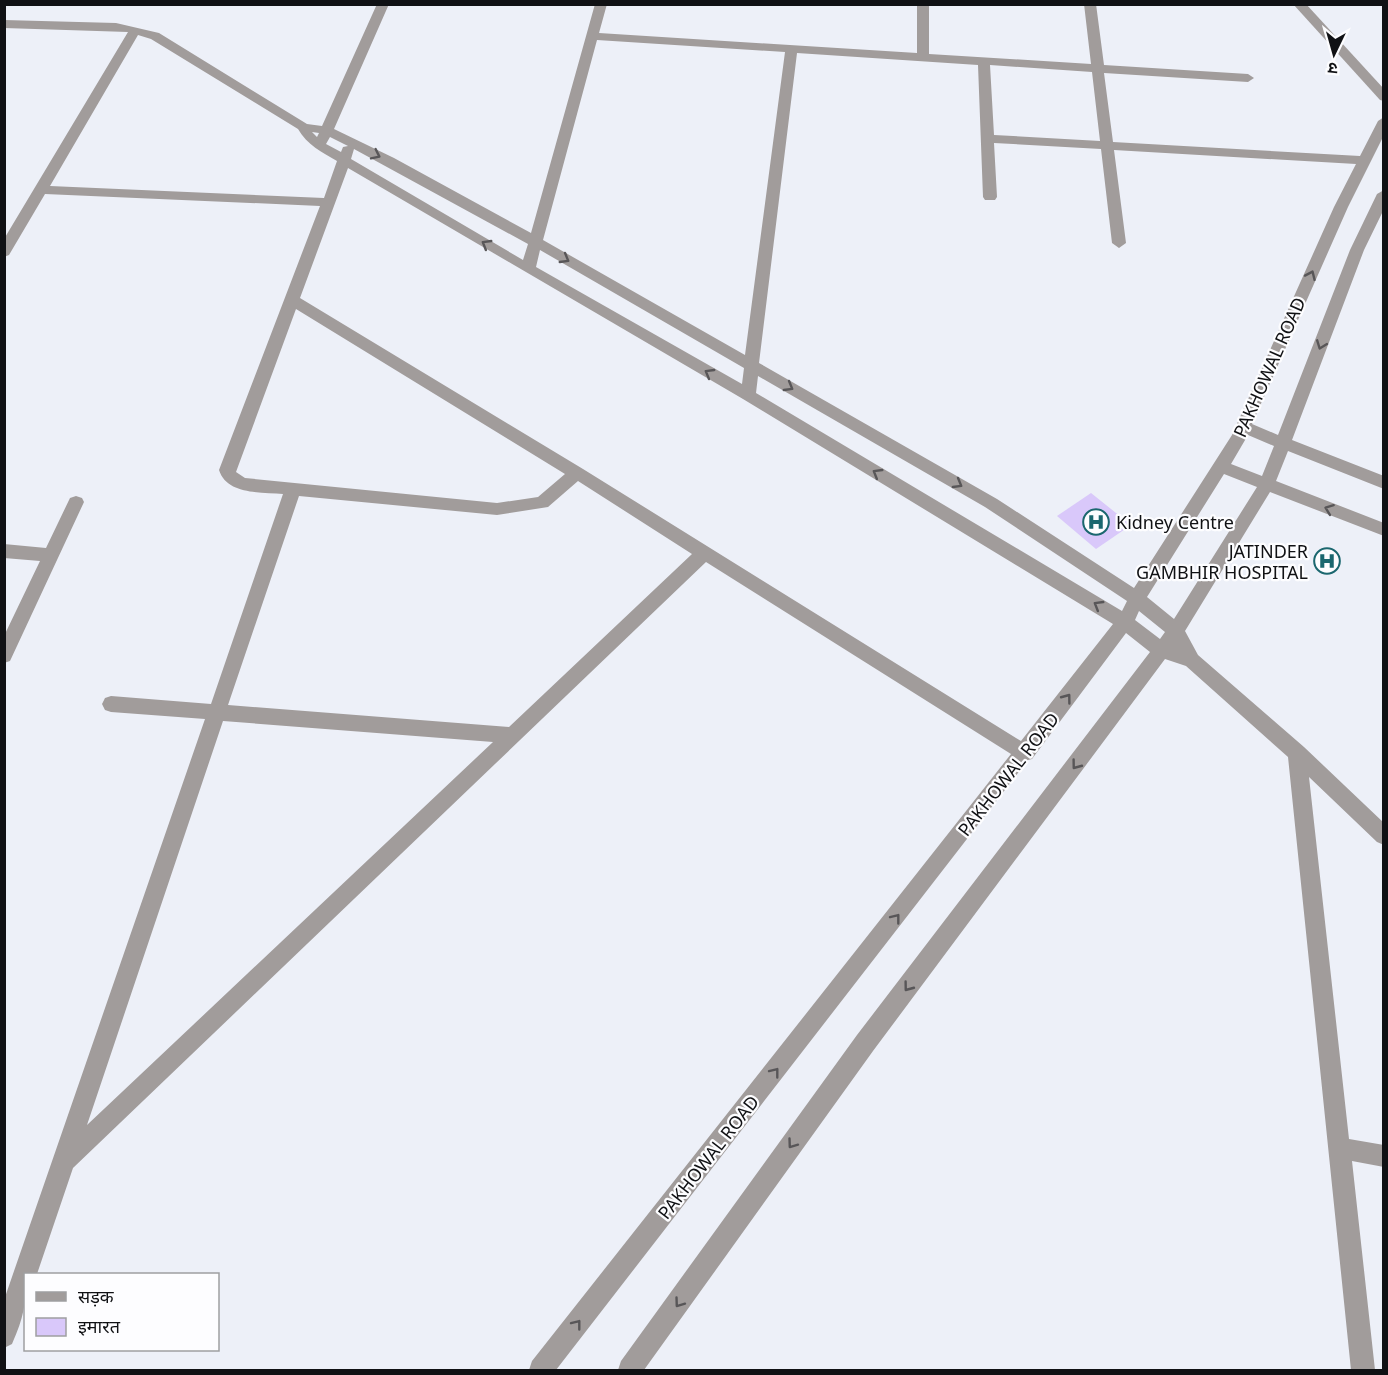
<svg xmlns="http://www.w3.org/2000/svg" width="1388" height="1375" font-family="'Noto Sans','Noto Sans Devanagari',sans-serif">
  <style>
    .building { fill: #d9c8fa }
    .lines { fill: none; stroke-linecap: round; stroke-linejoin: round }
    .minor { fill: #a19c9b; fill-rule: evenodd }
    .oneway { stroke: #585658 }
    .labels { text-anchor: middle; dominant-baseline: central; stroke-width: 4.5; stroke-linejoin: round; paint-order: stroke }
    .street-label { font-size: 18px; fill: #101114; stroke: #fdfdff }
    .poi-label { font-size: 18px; fill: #101114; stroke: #fdfdff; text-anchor: start }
  </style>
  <rect width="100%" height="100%" fill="#edf0f8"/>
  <polygon class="building" points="1091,493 1131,525 1096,549 1057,516"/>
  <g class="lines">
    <g class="minor">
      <path d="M377 4H389L334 129 394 158 531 233 595 4H607L599 33 917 53V4H929V54L1091 64 1084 4H1096L1104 65 1248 74 1254 78 1248 82 1104 73 1113 142 1360 156 1378 121 1384 117V135L1348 207 1252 424 1278 435 1350 250 1377 194 1384 190V209L1364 250 1292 440 1384 476V489L1288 451 1276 481 1384 523V536L1270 492 1185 631 1198 655 1304 747 1384 823V845L1377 842 1309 777 1349 1139 1384 1145V1167L1352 1161 1375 1370H1351L1288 757 1186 666 1165 659 873 1051 644 1370H618L621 1361 857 1035 1150 652 1126 633 1032 759 1028 760 556 1370H529L532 1361 1011 754 706 562 73 1168 37 1274H26C26 1304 24 1317 12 1344L4 1348V1300L205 719 111 712 105 710 102 704 105 698 111 696 211 704 283 494C261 492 227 495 219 470L320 206 45 194 9 255 4 257V239L128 32 4 28V20L116 23 159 33 307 124 322 126ZM138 35 151 39 298 129C307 145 322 152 337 161L324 198 50 186ZM597 40 785 52 745 355 543 240ZM797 53 978 65 983 197 985 200H995L997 197 994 143 1101 149 1112 243 1119 248 1126 243 1114 150 1356 164 1334 207 1232 435 1134 588 997 499 759 363ZM990 65 1092 72 1100 141 994 135ZM312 132 319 133 317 137ZM330 137 348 146 343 147 341 152 326 144ZM354 149 528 244 523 260 351 159ZM348 168 743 399 1113 624 1021 741 583 469 300 298ZM540 250 744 368 742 384 536 267ZM296 309 565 474 538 497 497 503 245 478 236 472ZM758 376 985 507 1127 601 1122 611 756 393ZM1248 435 1274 446 1262 476 1231 464ZM1224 474 1257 487 1174 619 1147 597ZM578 481 692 554 509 727 228 705 299 496 497 515 548 507ZM1139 611 1165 632 1160 639 1135 620ZM223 721 493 742 87 1125Z"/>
      <polygon points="1293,4 1306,4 1384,89 1384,101 1380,100"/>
      <polygon points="76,496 82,498 84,502 10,661 4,663 4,636 40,561 4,558 4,544 46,548 70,498"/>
    </g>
  </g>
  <defs><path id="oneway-chevron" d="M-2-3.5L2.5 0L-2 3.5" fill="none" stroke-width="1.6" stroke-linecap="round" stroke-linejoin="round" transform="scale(1.5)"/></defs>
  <g class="oneway">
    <use href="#oneway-chevron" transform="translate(376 155) rotate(26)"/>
    <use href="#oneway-chevron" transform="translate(486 244) rotate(-149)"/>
    <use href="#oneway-chevron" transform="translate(565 259) rotate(30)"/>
    <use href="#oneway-chevron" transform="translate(1311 275) rotate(-66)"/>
    <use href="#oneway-chevron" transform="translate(1321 345) rotate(111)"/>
    <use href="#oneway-chevron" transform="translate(709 373) rotate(-150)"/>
    <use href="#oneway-chevron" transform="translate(789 387) rotate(30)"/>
    <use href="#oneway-chevron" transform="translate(877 473) rotate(-149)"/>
    <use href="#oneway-chevron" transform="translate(958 484) rotate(30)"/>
    <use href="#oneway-chevron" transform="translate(1329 509) rotate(-159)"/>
    <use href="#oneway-chevron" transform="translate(1098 605) rotate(-149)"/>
    <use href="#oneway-chevron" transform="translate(1067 698) rotate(-53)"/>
    <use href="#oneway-chevron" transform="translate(1076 765) rotate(127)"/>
    <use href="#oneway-chevron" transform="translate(896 918) rotate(-52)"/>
    <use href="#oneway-chevron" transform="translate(908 987) rotate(127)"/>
    <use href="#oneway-chevron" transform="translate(775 1072) rotate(-52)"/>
    <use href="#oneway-chevron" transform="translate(792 1144) rotate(126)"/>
    <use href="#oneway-chevron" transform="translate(679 1303) rotate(126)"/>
    <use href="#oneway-chevron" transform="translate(577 1324) rotate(-52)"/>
  </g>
  <defs>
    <g id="hospital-ring" transform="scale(1.35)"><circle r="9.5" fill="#fdfdff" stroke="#1b676f" stroke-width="1.5"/><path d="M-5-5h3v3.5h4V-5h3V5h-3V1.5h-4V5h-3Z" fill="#1b676f"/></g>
  </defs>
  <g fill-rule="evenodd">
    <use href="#hospital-ring" x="1096" y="522"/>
    <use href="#hospital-ring" x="1327" y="561"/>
  </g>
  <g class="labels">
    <g class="street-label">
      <text transform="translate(1269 367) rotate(-66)">PAKHOWAL ROAD</text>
      <text transform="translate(1008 774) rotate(-52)">PAKHOWAL ROAD</text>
      <text transform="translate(708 1157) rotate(-52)">PAKHOWAL ROAD</text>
    </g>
    <g class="poi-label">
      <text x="1116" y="522">Kidney Centre</text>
      <text x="1308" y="551" text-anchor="end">JATINDER<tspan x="1308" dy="21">GAMBHIR HOSPITAL</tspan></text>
    </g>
  </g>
  <rect width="1388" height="1375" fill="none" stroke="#101114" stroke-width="12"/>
  <rect x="24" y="1273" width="195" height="78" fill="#fdfdff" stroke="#9e9fa1" stroke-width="1.5"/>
  <rect x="36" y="1292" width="30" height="9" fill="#a19c9b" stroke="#9e9fa1" stroke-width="1.5"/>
  <text x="78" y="1303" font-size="18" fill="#101114">सड़क</text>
  <rect x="36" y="1318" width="30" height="18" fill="#d9c8fa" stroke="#9e9fa1" stroke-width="1.5"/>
  <text x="78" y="1333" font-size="18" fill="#101114">इमारत</text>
  <g transform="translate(1334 54) rotate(185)" stroke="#fdfdff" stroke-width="4.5" paint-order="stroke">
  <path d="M0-4.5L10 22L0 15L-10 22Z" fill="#101114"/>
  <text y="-9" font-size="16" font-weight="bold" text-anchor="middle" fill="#101114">उ</text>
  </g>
</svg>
